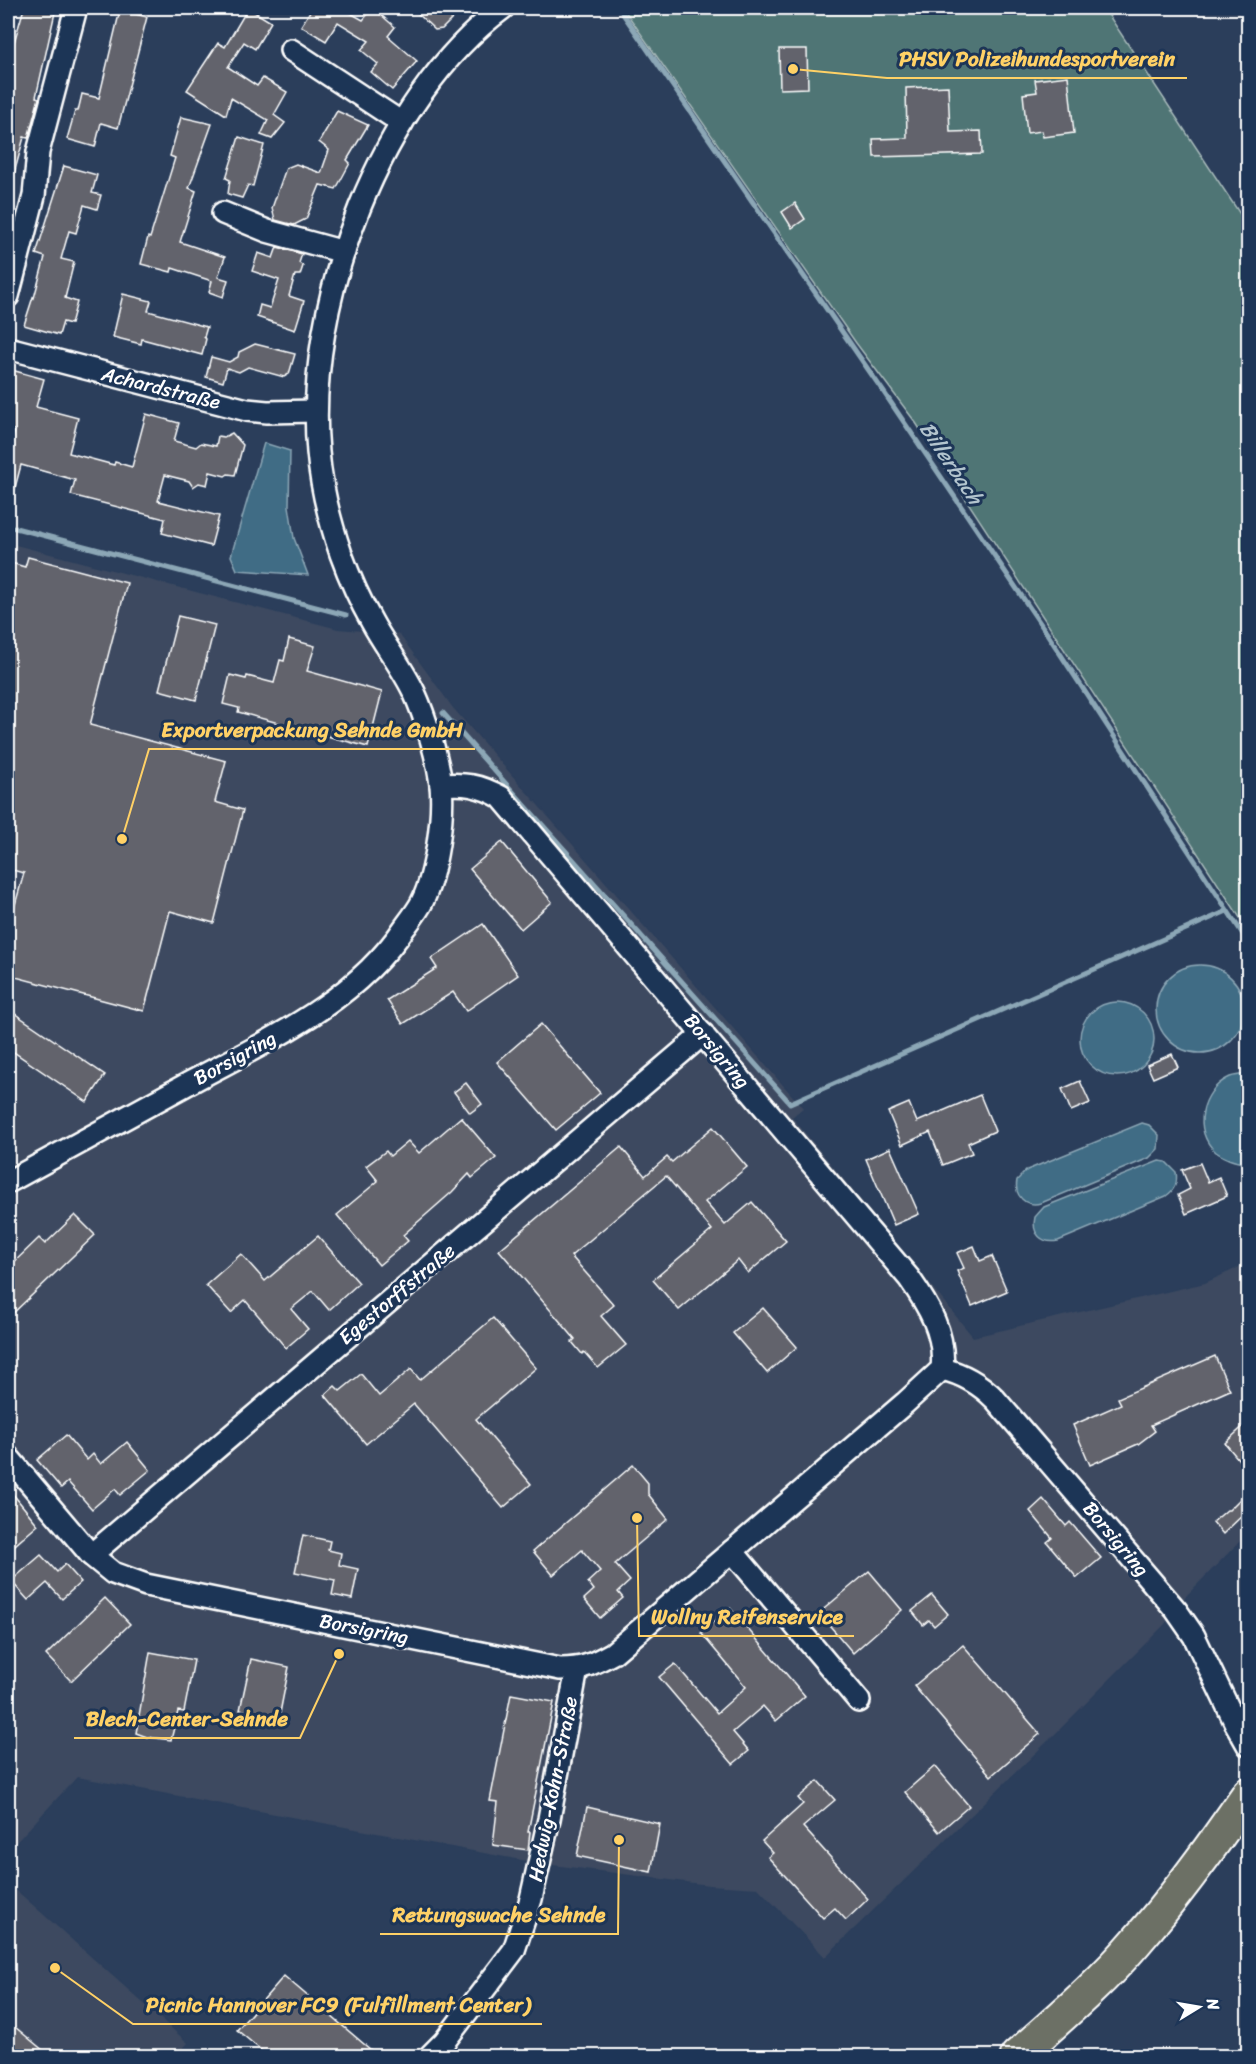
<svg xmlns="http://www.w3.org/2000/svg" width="1256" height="2064" font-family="Sriracha,sans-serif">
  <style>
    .built { fill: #3c4960 }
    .green { fill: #4f7475; stroke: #a7baba; stroke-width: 1.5 }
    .water { fill: #406c85; stroke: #8ca7b6; stroke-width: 1.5 }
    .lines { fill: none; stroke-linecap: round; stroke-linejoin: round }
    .stream { stroke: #8ca7b6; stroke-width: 5 }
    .building { fill: #62646c; stroke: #fff; stroke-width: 1.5 }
    .minor-casing { stroke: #fff; stroke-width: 26 }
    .primary-casing { stroke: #fff; stroke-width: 36 }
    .minor { stroke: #1d3557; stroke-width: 21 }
    .primary { stroke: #6c7065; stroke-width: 32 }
    .labels { text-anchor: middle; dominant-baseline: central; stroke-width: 6; stroke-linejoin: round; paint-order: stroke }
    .street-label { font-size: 20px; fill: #fff; stroke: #1d3557 }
    .water-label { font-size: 21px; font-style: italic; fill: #b3c4ce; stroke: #1d3557 }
    .leader { fill: none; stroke: #ffd166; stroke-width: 2 }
    .callout-dot { fill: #ffd166; stroke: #1d3557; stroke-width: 2 }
    .callout-label { font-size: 21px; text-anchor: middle; font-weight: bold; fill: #ffd166; stroke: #1d3557; stroke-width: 6; stroke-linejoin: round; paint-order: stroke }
  </style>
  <rect width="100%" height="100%" fill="#2b3e5b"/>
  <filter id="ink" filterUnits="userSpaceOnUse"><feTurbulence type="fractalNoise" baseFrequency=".0167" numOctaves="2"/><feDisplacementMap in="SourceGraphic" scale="12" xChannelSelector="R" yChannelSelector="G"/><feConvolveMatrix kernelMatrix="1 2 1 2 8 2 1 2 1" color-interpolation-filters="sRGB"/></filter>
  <g filter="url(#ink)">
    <g class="built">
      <polygon points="8,543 338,629 399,634 453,708 803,1108 792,1117 973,1337 1205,1283 1248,1263 1248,1533 1187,1595 1164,1625 1051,1738 825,1957 758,1888 709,1885 537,1863 77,1777 8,1851"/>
      <polygon points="8,1883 188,2043 176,2056 8,2056"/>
    </g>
    <polygon class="green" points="623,8 1104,8 1248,226 1248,930 916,423 856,343"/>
    <g class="water">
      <polygon points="264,443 290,451 289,506 294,538 308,575 237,570 231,556"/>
      <circle cx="1200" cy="1009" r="44"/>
      <circle cx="1117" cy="1039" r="37"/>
      <path d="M1246 1074H1248V1163L1246 1164C1234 1161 1225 1159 1216 1152 1192 1131 1201 1091 1228 1078 1233 1075 1241 1075 1246 1074Z"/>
      <path d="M1142 1123 1149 1125 1159 1135 1158 1149 1149 1158 1041 1203C1025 1207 1014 1196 1017 1180L1027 1170Z"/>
      <path d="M1159 1161 1166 1162 1176 1172C1178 1183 1175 1190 1166 1196L1058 1241C1042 1244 1031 1234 1035 1217L1044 1207Z"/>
    </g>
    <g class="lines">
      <g class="stream">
        <polyline points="619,8 883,391 1048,635 1248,942"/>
        <polyline points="8,526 346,615"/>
        <polyline points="443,713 790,1103 1227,911"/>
      </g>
    </g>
    <g class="building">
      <polygon points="24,8 56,8 36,97 39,98 28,138 24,137 12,181 8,181 8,97 12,79 8,78 8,63"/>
      <polygon points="248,8 271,22 255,49 244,42 228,67 257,86 263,78 287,92 274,115 285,123 272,139 261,135 268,120 231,98 226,115 187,90 218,43 225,47"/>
      <polygon points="312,8 347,8 345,10 363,20 373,8 395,27 388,36 417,61 392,90 371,72 378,64 361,50 369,41 338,22 326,41 301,26"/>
      <polygon points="412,8 463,8 442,29 435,30"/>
      <polygon points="120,10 147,17 118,128 101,123 95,147 67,139 75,111 78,111 82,94 99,98"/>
      <polygon points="779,49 807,49 808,88 780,89"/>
      <polygon points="1068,76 1074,133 1043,137 1042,131 1027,133 1023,94 1037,92 1035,80"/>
      <polygon points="948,86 950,132 981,131 982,154 874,157 873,139 907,138 906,88"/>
      <polygon points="337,111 368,125 347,160 350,163 336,189 320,185 306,219 294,225 275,220 272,208 286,168 296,164 321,173 329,150 319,142"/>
      <polygon points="181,117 212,124 189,188 196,191 180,242 225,257 218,277 228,280 223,297 209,292 212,281 172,268 171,272 141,264 148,237 150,238 175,158 170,156"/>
      <polygon points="239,137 264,145 253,186 248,185 242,198 228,194 230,180 226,178"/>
      <polygon points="64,166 97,175 92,193 101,195 97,209 84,205 76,233 69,231 61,259 74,262 65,298 77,302 71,324 63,322 59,335 24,325 33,297 34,298 45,257 36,254"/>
      <polygon points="795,203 805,219 792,228 782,212"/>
      <polygon points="277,247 302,254 299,263 303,266 300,275 295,275 289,296 304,301 295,330 257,317 260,305 270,308 279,280 252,271 258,253 273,258"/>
      <polygon points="123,294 151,301 148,311 207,327 204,337 206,339 202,355 142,339 141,344 113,337"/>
      <polygon points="255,344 295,354 289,374 284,377 248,367 239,372 227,368 223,382 206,377 211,357 229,362 238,357 239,352"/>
      <polygon points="8,369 44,379 36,407 78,418 69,453 114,465 115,462 132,467 146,414 179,423 174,441 196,447 201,443 216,446 218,436 224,437 232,433 243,445 235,475 228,474 225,476 210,472 207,485 199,483 193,487 189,481 165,475 158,501 219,516 211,546 162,533 165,519 71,495 75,480 21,465 12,499 8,498 8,457 15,430 8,429"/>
      <polygon points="28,557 127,583 90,725 226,761 215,802 243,810 214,923 170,911 144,1011 8,975 8,911 13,912 24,873 8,869 8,562 25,567"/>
      <polygon points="178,616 215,625 196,700 159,690"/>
      <polygon points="289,639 315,646 307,671 382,692 368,747 238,712 239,708 223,704 230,675 246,679 247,676 274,683 280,660 284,661"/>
      <polygon points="502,842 552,902 521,929 470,869"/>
      <polygon points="483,924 518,975 466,1011 453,992 403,1024 387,1000 437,968 431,959"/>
      <polygon points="8,1009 105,1075 87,1102 8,1048"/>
      <polygon points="541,1024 600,1093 556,1130 497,1062"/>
      <polygon points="1172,1054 1178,1067 1153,1078 1147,1065"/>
      <polygon points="1080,1081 1090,1103 1071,1111 1062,1089"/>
      <polygon points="466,1083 482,1104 470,1113 454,1092"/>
      <polygon points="980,1095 995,1131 968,1143 972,1153 943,1165 930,1132 902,1145 888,1112 909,1103 917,1122"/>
      <polygon points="461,1117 496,1158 472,1178 469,1174 452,1192 403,1235 408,1241 379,1265 337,1215 378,1181 366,1166 386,1151 390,1156 408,1141 419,1153"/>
      <polygon points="713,1127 747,1167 705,1202 725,1225 752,1202 786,1241 748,1273 738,1260 679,1310 653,1280 712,1230 666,1176 571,1256 614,1305 601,1316 626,1345 598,1368 584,1352 582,1354 572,1342 575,1339 499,1250 621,1147 645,1176 667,1157 672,1162"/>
      <polygon points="890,1148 919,1214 894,1225 866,1159"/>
      <polygon points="1200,1163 1208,1182 1219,1177 1227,1196 1186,1214 1178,1195 1190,1189 1182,1170"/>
      <polygon points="75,1215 95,1235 8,1318 8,1268 39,1238 45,1244"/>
      <polygon points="318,1236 359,1283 329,1310 313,1291 291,1309 308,1329 286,1348 245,1300 231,1313 206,1285 241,1254 265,1281"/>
      <polygon points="974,1246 980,1261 992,1256 1007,1291 972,1306 957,1271 964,1268 957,1253"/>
      <polygon points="763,1308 797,1347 767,1373 733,1333"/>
      <polygon points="493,1318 536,1368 476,1419 531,1484 503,1508 414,1404 366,1444 325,1395 335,1386 340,1391 361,1374 379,1396 411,1369 420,1380"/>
      <polygon points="1215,1356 1230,1390 1151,1425 1155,1431 1138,1444 1090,1465 1073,1425 1121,1404 1118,1398"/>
      <polygon points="1248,1422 1248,1471 1225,1443"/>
      <polygon points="66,1435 87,1460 93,1454 101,1464 127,1442 150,1470 120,1495 115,1489 92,1509 68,1482 61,1488 37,1460"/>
      <polygon points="633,1465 648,1483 648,1494 668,1519 615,1564 630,1581 618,1592 623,1598 600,1618 584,1599 594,1590 588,1582 600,1571 582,1550 553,1575 533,1551"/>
      <polygon points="8,1488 38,1525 8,1551"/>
      <polygon points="1248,1491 1248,1510 1223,1534 1213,1522 1227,1510 1229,1510"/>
      <polygon points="1043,1499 1066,1526 1070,1522 1101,1558 1077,1578 1047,1542 1052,1538 1030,1511"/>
      <polygon points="303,1535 330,1541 328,1550 341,1553 339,1565 358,1569 352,1599 332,1595 335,1580 295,1572"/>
      <polygon points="41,1555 57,1572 65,1564 81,1582 62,1599 47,1583 28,1600 11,1581"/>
      <polygon points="869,1571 902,1610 853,1653 819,1613"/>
      <polygon points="932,1595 948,1614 934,1626 929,1620 923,1625 912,1611"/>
      <polygon points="105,1598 130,1624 71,1681 46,1655"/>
      <polygon points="730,1608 805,1696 776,1721 763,1706 733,1732 749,1751 733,1764 659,1677 675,1664 717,1713 746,1687 701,1633"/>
      <polygon points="963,1645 1040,1734 991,1776 914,1686"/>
      <polygon points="150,1652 194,1660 184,1712 178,1711 171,1740 147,1737 136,1733"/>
      <polygon points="251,1659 289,1667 279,1718 240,1710"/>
      <polygon points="511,1694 554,1702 528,1832 530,1832 528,1850 493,1845 498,1802 490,1801"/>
      <polygon points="935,1766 969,1806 939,1832 905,1792"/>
      <polygon points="818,1781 835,1800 803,1827 868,1899 846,1920 835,1908 823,1918 768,1857 773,1853 762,1841 803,1804 798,1798"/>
      <polygon points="587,1807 660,1824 651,1872 577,1856"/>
      <polygon points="284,1976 378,2056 268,2056 237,2030"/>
      <polygon points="15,2027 50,2056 8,2056 8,2037"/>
    </g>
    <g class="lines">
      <g class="minor-casing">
        <g id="minor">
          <polyline points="291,50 402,123"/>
          <polyline points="223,213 267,231 344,252"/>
          <polyline points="8,296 34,196 38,152 76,8"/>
          <polyline points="8,348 247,410 267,412 316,411"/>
          <path d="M8 1182C69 1149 130 1115 191 1082 269 1040 354 1003 405 927 411 919 418 910 422 902 436 874 444 816 441 785 438 758 425 716 414 692 402 667 385 646 372 622 360 601 349 576 341 554 330 522 321 486 318 452 304 303 381 98 503 8"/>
          <path d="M942 1369C964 1374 980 1384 995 1399L1176 1610 1194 1636 1235 1722 1248 1745"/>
          <path d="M8 1457 91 1555 113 1573 146 1585 560 1669C584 1669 593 1664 613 1653L905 1403 942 1369C946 1334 928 1305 909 1278L501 797C479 785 465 783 441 785"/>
          <polyline points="732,1551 859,1701"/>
          <polyline points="91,1555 703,1034"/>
          <polyline points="430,2056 444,2042 514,1950 531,1899 549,1819 577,1669"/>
        </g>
      </g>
      <g class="primary-casing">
        <path id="primary" d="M1017 2056C1057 2020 1100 1984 1135 1943 1176 1896 1213 1845 1248 1794"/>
      </g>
      <use href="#minor" class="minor"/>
      <use href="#primary" class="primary"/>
    </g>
  </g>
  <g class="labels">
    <g class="street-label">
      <text transform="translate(161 388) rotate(14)">Achardstraße</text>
      <text transform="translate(717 1051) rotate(50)">Borsigring</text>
      <text transform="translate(235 1058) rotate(-29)">Borsigring</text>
      <text transform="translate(397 1294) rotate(-40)">Egestorffstraße</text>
      <text transform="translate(1116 1539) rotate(50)">Borsigring</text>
      <text transform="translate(364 1629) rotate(11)">Borsigring</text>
      <text transform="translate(553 1789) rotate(-79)">Hedwig-Kohn-Straße</text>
    </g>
    <g class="water-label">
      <text transform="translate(951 463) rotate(56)">Billerbach</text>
    </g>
  </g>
  <path class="leader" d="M793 69L887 78H1187M122 839L149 749H475M637 1518L639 1636H854M339 1654L300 1738H74M619 1840L618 1934H380M55 1968L133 2024H542"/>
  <g class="callout-dot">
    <circle cx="793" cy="69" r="6"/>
    <circle cx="122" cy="839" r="6"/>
    <circle cx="637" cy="1518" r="6"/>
    <circle cx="339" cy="1654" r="6"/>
    <circle cx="619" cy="1840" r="6"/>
    <circle cx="55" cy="1968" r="6"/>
  </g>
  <g class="callout-label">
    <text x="1037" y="66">PHSV Polizeihundesportverein</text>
    <text x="312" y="737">Exportverpackung Sehnde GmbH</text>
    <text x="747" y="1624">Wollny Reifenservice</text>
    <text x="187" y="1726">Blech-Center-Sehnde</text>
    <text x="499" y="1922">Rettungswache Sehnde</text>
    <text x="338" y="2012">Picnic Hannover FC9 (Fulfillment Center)</text>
  </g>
  <rect width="1256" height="2064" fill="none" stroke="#1d3557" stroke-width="30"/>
  <rect x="15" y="15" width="1226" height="2034" fill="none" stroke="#fff" stroke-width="2" filter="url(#ink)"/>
  <g transform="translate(1199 2007) rotate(79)" stroke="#1d3557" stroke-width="4.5" paint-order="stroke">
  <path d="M0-4.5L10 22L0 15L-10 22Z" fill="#ffffff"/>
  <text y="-9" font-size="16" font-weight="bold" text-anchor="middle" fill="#ffffff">N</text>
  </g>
</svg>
